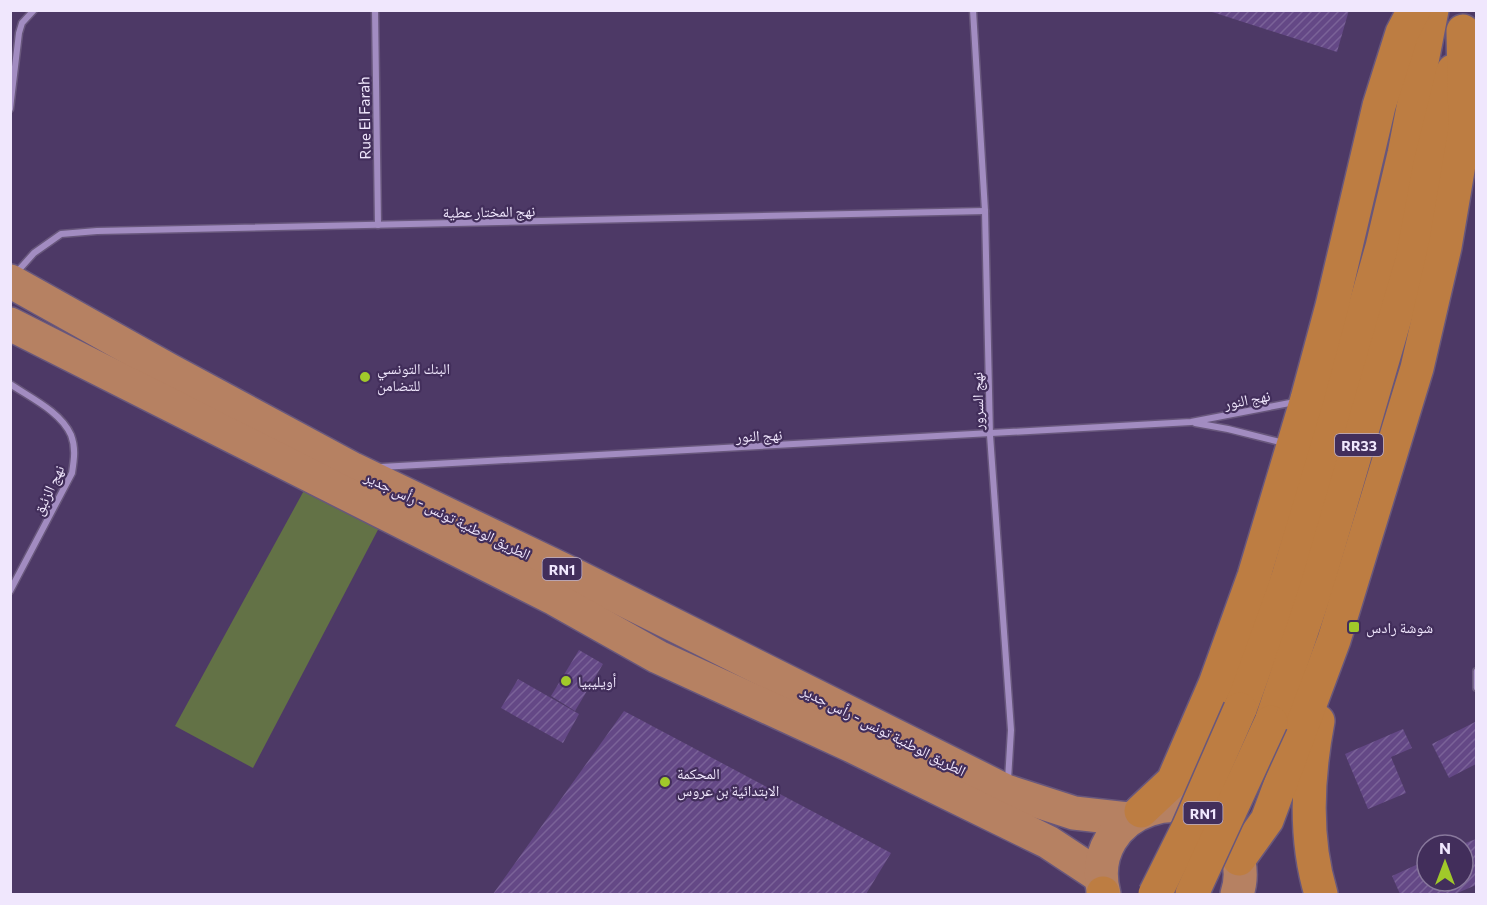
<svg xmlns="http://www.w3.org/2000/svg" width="1487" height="905" font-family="Commissioner,'Noto Naskh Arabic',sans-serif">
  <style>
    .green { fill: #637246 }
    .building { fill: url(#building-hatch) }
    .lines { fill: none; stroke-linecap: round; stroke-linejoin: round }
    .service-casing { stroke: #68577c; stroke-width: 8 }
    .minor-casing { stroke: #68577c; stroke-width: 9 }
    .primary-casing { stroke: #68577c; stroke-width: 36 }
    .trunk-casing { stroke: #68577c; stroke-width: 36 }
    .service { stroke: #a28cc1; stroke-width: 4.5 }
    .minor { stroke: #a28cc1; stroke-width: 6 }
    .primary { stroke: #b68162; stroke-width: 33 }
    .trunk { stroke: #bd7d42; stroke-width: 33 }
    .trunk-bridge-casing { stroke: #68577c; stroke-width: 36; stroke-linecap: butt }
    .trunk-bridge { stroke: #bd7d42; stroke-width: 33 }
    .poi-dot { fill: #a1c92a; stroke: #422e5b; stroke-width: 2 }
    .labels { text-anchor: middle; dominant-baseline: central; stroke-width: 4.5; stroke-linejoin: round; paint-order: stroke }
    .shield { fill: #422e5b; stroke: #bcb0cc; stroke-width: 1.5 }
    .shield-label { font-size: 14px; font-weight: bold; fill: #f0e7fd }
    .street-label { font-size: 15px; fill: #f0e7fd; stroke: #422e5b }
    .poi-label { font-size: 15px; fill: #f0e7fd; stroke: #422e5b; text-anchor: start }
  </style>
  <defs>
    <pattern id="building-hatch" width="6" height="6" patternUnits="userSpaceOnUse" patternTransform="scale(1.5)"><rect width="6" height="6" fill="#644886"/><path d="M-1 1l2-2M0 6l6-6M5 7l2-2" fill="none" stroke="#7a6298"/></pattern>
  </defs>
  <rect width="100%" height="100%" fill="#4d3966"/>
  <polygon class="green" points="307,485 381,524 253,768 175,726"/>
  <g class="building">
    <polygon points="1206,10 1349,10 1337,52"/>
    <polygon points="579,650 603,664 575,711 551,696"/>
    <polygon points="518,679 579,714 563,743 501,708"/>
    <polygon points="624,711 891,853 866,894 493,894"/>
    <polygon points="1475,722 1476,764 1449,778 1432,744"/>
    <polygon points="1403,729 1412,748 1391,757 1406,793 1368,809 1345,754"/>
    <polygon points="1476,839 1476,885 1455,894 1400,894 1392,876 1427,860 1427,881 1463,881 1463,844"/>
  </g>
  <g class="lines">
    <g class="service-casing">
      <polyline id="service" points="1476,671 1476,688"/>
    </g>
    <g class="minor-casing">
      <g id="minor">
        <polyline points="375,10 378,225"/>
        <polyline points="973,10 985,211 990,435 1011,730 1008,780"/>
        <polyline points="10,109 19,33 22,23 34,10"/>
        <polyline points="17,272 34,253 61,234 97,231 985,211"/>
        <path d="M10 384C31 398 61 412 71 435 76 448 74 460 72 473L10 591"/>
        <polyline points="1195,423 1228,429 1284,443"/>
        <polyline points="381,467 1191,422 1295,402"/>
      </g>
    </g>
    <g class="primary-casing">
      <g id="primary">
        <polyline points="10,281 169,370 353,469 576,576 1006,791 1074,813 1128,819"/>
        <polyline points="10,324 555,599 658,657 852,746 1048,842 1101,877"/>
        <path d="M1104 894C1082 809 1203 769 1235 849 1241 864 1242 879 1237 894"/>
      </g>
    </g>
    <g class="trunk-casing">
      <g id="trunk">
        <polyline points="1240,709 1288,577 1382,247 1404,154 1432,10"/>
        <path d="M1318 721C1307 779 1304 838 1321 894"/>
        <polyline points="1271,722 1316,589 1412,260 1430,164 1453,71"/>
        <polyline points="1141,811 1173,781 1215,684 1254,576 1307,399 1332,306 1379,106 1402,33 1414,10"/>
        <polyline points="1239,859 1267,820 1334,640 1417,368 1445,247 1465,129 1463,31"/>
        <polyline points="1103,894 1103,893"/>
      </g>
    </g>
    <use href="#service" class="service"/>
    <use href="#minor" class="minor"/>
    <use href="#primary" class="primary"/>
    <use href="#trunk" class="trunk"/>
    <g class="trunk-bridge-casing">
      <g id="trunk-bridge">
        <polyline points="1155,894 1188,828 1240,709"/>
        <polyline points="1192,894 1271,722"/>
      </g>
    </g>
    <use href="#trunk-bridge" class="trunk-bridge"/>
  </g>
  <g class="poi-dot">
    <circle cx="365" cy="377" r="6"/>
    <rect x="1348" y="621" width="12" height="12" rx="3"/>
    <circle cx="566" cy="681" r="6"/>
    <circle cx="665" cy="782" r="6"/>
  </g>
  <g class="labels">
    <g class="shield">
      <rect x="1335" y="434" width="48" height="22" rx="4.5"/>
      <rect x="542.5" y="558" width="39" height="22" rx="4.5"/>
      <rect x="1183.5" y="802" width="39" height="22" rx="4.5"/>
    </g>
    <g class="shield-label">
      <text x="1359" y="445">RR33</text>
      <text x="562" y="569">RN1</text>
      <text x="1203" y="813">RN1</text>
    </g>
    <g class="street-label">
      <text transform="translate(364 118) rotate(-91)">Rue El Farah</text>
      <text transform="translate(489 211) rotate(-1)">نهج المختار عطية</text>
      <text transform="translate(1247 399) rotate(-11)">نهج النور</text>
      <text transform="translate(977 401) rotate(-91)">نهج السرور</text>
      <text transform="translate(759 435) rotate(-3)">نهج النور</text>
      <text transform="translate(48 490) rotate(-65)">نهج الزئبق</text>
      <text transform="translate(448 515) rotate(26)">الطريق الوطنية تونس - رأس جدير</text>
      <text transform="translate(884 730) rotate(27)">الطريق الوطنية تونس - رأس جدير</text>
    </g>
    <g class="poi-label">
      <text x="377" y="368">البنك التونسي<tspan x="377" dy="17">للتضامن</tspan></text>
      <text x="1366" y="627">شوشة رادس</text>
      <text x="578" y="681">أويليبيا</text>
      <text x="677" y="773">المحكمة<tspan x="677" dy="17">الابتدائية بن عروس</tspan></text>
    </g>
  </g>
  <rect width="1487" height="905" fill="none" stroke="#f0e7fd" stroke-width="24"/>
  <g transform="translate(1445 863)"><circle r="28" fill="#422e5b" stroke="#88789c" stroke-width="1.5"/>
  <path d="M0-4.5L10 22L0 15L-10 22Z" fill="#a1c92a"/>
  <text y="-9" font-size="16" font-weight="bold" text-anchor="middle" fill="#f0e7fd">N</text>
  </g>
</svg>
